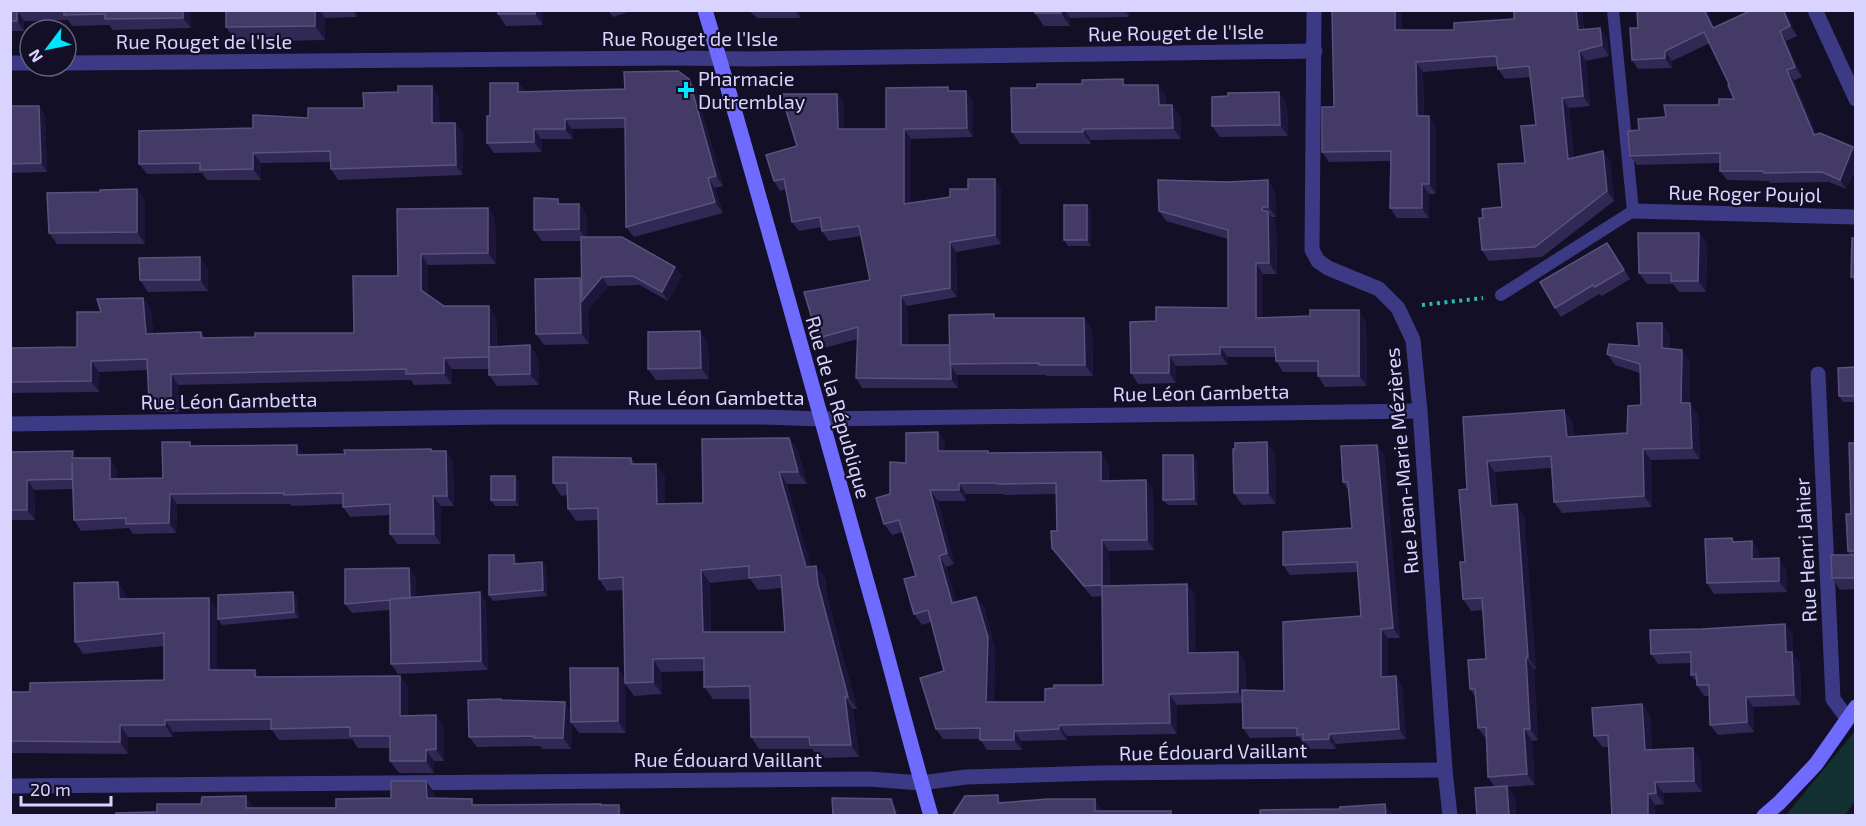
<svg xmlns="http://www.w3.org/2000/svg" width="1866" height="826" font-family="'Exo 2',sans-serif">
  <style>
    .green { fill: #12302f }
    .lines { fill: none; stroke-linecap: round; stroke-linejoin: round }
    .path { stroke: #2fb8b0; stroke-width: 4; stroke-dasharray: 3 4.5; stroke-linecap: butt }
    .lane { stroke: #3d3a85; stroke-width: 12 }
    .street { stroke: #3d3a85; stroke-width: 15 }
    .secondary { stroke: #6f6bff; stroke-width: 15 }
    .wall { fill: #312854; fill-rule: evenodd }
    .shaded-wall { fill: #1d163a }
    .building { fill: #433a66; stroke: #5a527e; stroke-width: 1.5; fill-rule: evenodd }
    .poi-dot { fill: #00e5ff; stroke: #130f26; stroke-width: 2 }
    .labels { text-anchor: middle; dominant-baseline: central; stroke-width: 4.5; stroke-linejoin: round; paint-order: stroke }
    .street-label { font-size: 20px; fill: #d9d4ff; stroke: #130f26 }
    .poi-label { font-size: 20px; fill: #d9d4ff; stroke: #130f26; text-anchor: start }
  </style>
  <rect width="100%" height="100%" fill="#130f26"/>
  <polygon class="green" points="1855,731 1855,801 1845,815 1786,815"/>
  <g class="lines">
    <polyline class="path" points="1422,305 1483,298"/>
    <polyline class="lane" points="1501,295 1633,211 1613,10"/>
    <g class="street">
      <polyline points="1314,10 1312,250 1318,261 1328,268 1379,289 1398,308 1413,340 1420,411 1445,770 1450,816"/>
      <polyline points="1815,10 1856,99"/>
      <polyline points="10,63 30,63"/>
      <polyline points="66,63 675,58 751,59 1315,51"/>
      <polyline points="1633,211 1856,217"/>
      <polyline points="1818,374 1833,699 1847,718"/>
      <polyline points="10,424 495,417 763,417 821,419 1420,411"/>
      <polyline points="10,786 869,779 921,783 966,777 1100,773 1445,770"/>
    </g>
    <g class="secondary">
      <path d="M705 10C765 212 820 416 877 618 895 684 912 750 931 816"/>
      <polyline points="1764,816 1779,803 1816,764 1856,707"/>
    </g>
  </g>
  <g class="wall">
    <polygon points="10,10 191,10 191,28 113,30 109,25 72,26 68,20 24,21 24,31 10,31"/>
    <polygon points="226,10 357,10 357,17 325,18 325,40 236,42 226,27"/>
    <polygon points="543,10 543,25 506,26 498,14"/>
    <polygon points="608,10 634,10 613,17"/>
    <polygon points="748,10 799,10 800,18 757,18"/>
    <polygon points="1025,10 1129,10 1129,17 1070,18 1070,26 1044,26 1035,13 1034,11"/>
    <polygon points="1514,10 1582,10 1584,29 1607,38 1609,56 1586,61 1590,106 1569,108 1574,158 1610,161 1614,201 1542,257 1489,261 1482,250 1483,218 1502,207 1525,163 1536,125 1531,77 1505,79 1498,69 1497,66 1423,72 1424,116 1436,126 1436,194 1429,194 1429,218 1397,218 1390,208 1391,161 1329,162 1322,152 1334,107 1402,30 1454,30 1514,19"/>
    <polygon points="1785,10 1797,36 1786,41 1802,77 1794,80 1816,134 1856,151 1856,168 1846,189 1829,182 1770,183 1769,181 1727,180 1720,171 1720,163 1637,165 1630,156 1639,130 1666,117 1719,105 1734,99 1729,84 1710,43 1672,61 1672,68 1638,69 1632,60 1715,28"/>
    <polygon points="689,79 696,89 723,186 715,188 723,213 634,237 626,227 625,128 572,129 573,139 541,139 542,152 494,153 487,143 490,116 518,83 525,92 625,89"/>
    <polygon points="1128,85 1166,96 1166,105 1172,105 1180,116 1181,139 1091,140 1091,144 1020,144 1012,132 1037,88"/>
    <polygon points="951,91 973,100 973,137 911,139 911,203 1001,189 1001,244 956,252 957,297 907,306 908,345 950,345 997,318 1092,329 1093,376 1047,376 1046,375 957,375 958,388 862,388 856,378 858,339 824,348 818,338 870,280 861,236 829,241 822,231 822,227 799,231 792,222 786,189 780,191 774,181 797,146 837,94 844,103 844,129 886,129"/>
    <polygon points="439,96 439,123 455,123 463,133 463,175 338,180 331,169 331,162 261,163 261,180 207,180 202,173 147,174 139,164 253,128 364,108"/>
    <polygon points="1287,103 1288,136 1220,137 1212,126"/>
    <polygon points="10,106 45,115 47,172 10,173"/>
    <polygon points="137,189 145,201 145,244 57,244 49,233 100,192"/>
    <polygon points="1275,191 1276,217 1272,217 1276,223 1277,274 1263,274 1263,317 1366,321 1367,386 1325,387 1318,376 1318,372 1283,372 1276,361 1276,357 1228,357 1228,365 1176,366 1176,383 1138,384 1131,373 1156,321 1228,308 1228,239 1166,221 1159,211"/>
    <polygon points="562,204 579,204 587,216 587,237 675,267 682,276 668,301 640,285 608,286 588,310 589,344 544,345 536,334 582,280 581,241 542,241 534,230"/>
    <polygon points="1087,205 1091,211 1091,246 1068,246 1064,240"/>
    <polygon points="488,208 495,219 496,264 428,265 428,295 444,306 496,317 497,347 530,345 538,357 539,385 497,386 489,375 489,369 452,369 452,384 414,385 411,380 178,385 179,412 157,412 149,401 148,370 99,372 99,392 10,393 10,348 77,347 101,312 143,298 151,309 153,333 201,332 205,338 255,337 354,333 398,276 397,209"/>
    <polygon points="1699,233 1707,244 1706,292 1679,292 1673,284 1647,284 1639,273"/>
    <polygon points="1856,238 1856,283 1851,277"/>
    <polygon points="1607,243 1630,279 1602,296 1599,294 1561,317 1555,308"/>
    <polygon points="200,257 208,269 208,291 148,292 140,280"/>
    <polygon points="1662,323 1670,335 1670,349 1690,361 1689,403 1698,414 1700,459 1651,460 1652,507 1562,513 1554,502 1551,468 1495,472 1498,506 1524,516 1536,669 1534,669 1538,740 1532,741 1535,785 1508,787 1515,797 1516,816 1477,816 1495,787 1488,777 1486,739 1478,728 1476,698 1470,689 1486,659 1483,610 1471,611 1463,599 1465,562 1467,489 1463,417 1572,421 1574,437 1627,433 1641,405 1640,373 1615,365 1607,354 1639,346"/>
    <polygon points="708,343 709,379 656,380 648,369"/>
    <polygon points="1856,367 1856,402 1843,402 1839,396"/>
    <path d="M938 432 945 443V451L989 453 1108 463 1109 481 1146 480 1153 491 1154 550 1109 551 1110 585 1195 595V653L1238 652 1245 662 1246 690 1284 691 1361 616 1358 572 1290 575 1283 565 1352 528 1348 490 1343 482 1384 454 1400 638H1388V676H1396L1402 686 1406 739 1336 744V749H1310L1306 744H1304L1299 737 1250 738 1243 728V703L1177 705V734L1067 736V740L1021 741 1022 750H987L980 739H943L936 729 944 671 931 622 922 625 914 614 916 576 903 532 892 535 884 524 890 494 906 463ZM966 494H1004L1005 495 1056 494 1057 531 1052 548 1060 559 1092 597 1102 596 1103 685 1045 702H994L995 648 984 607 956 602 946 567 954 564 938 501H966Z"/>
    <path d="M789 438 798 451 807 484H787L811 567 816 566 825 578 827 596 857 709H853L859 757 819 758 812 749H759L751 737 750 699H713L704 687V671L661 672 662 694 634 696 626 685V733H579L572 724 571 749H542L540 746 477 747 469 737 501 699 502 700 570 710 625 678 623 590 607 591 599 579 598 520 576 521 568 509 567 495 561 496 553 483 631 458 635 464 665 476V504L703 503ZM750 579 758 590 782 588 785 632H711L710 583Z"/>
    <polygon points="1856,443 1856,589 1840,590 1832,578 1850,555 1848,551"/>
    <polygon points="192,446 304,455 446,451 453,462 454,506 441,506 441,544 397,544 390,534 390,515 350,517 343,507 343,504 291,506 290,504 177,504 176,533 133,534 129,528 81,531 74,520 73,489 34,490 35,520 10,520 10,452 78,458 117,469 117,479 163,478"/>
    <polygon points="1275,454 1276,504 1242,505 1234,493"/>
    <polygon points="1193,455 1197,461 1198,505 1168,505 1163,500"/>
    <polygon points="519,482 519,506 495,506 491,500"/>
    <polygon points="1752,541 1759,552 1759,559 1786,569 1787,592 1714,594 1707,583 1735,542"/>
    <polygon points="518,561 518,564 542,562 546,568 547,596 493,601 489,595"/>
    <polygon points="409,568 416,578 416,597 480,592 486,602 488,670 398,674 391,664 390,610 352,613 345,604"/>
    <polygon points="118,582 126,594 126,599 217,610 217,670 255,670 259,677 400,676 408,688 408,716 436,715 444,727 444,761 434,761 434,773 399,773 390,761 390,748 358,748 352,739 279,740 272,730 173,732 173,737 128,737 128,754 10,753 10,692 30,692 164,680 164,646 83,654 75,642"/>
    <polygon points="293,592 297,598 299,618 222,625 218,619"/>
    <polygon points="1793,634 1793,654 1800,663 1801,705 1753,707 1754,732 1718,735 1710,725 1709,696 1704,696 1697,685 1697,682 1691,675 1691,663 1658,664 1651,654"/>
    <polygon points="1642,704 1650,715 1652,749 1700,759 1702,792 1663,793 1664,804 1655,805 1609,747 1602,747 1594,736"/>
  </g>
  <g class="shaded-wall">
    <polygon points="17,10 24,21 24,31 17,21"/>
    <polygon points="183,10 191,10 191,28 183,18"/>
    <polygon points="315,10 320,10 325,18 325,40 315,26"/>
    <polygon points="352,10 357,10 357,17"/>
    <polygon points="535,10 543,10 543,25 535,14"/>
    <polygon points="795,10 799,10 800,18"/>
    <polygon points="1061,10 1065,10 1070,18 1070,26 1061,13"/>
    <polygon points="1125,10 1129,10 1129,17"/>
    <polygon points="1395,10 1402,10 1402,40 1395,30"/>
    <polygon points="1576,10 1582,10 1585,40 1578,30"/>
    <polygon points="1704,10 1707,10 1719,38 1713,28"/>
    <polygon points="1783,10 1785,10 1797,36 1790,26"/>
    <polygon points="1600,28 1607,38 1609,56 1602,45"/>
    <polygon points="1780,31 1786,41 1802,77 1795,67"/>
    <polygon points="1579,51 1586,61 1590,106 1583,96"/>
    <polygon points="1665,51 1672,61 1672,68 1665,58"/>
    <polygon points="1416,62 1423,72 1424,126 1417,116"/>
    <polygon points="1787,70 1794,80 1821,145 1814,135"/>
    <polygon points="689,79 696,89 723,186 716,176"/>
    <polygon points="518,83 525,93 518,92"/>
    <polygon points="1158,85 1166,96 1167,116 1159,105"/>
    <polygon points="432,86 439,96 440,133 432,123"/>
    <polygon points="966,91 973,100 973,137 967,128"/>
    <polygon points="1279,92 1287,103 1288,136 1280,125"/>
    <polygon points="837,94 844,103 844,139 838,129"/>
    <polygon points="1562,98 1569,108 1575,169 1568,159"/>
    <polygon points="1172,105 1180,116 1181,139 1173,128"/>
    <polygon points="39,106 45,115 47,172 41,163"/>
    <polygon points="1429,116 1436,126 1436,194 1429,184"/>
    <polygon points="565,119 572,129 573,139 565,129"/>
    <polygon points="455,123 463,133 463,175 456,165"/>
    <polygon points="534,129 541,139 542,152 534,142"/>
    <polygon points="904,129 911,139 911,214 904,204"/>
    <polygon points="1083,129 1091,140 1091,144 1083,132"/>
    <polygon points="1853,147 1856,151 1856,168 1846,189 1840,180"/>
    <polygon points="1603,151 1610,161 1614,201 1607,191"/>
    <polygon points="253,153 261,163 261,180 253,169"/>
    <polygon points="708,178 715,188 723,213 715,202"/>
    <polygon points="995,179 1001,189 1001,244 995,235"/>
    <polygon points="1268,180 1275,191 1276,217 1268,207"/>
    <polygon points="1422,184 1429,194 1429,218 1422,208"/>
    <polygon points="137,189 145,201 145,244 137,232"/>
    <polygon points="579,204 587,216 587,241 579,229"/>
    <polygon points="1087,205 1091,211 1091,246 1087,240"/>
    <polygon points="1263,207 1269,215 1268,212 1276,223 1277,274 1269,263 1262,210"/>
    <polygon points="488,208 495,219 496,264 488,253"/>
    <polygon points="1699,233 1707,244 1706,292 1698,281"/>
    <polygon points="950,242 956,252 957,297 950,288"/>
    <polygon points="421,254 428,265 428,301 421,290"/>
    <polygon points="200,257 208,269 208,291 200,280"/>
    <polygon points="1256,263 1263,274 1263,328 1256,318"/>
    <polygon points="675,267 682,276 668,301 662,292"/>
    <polygon points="602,277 608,286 588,310 589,344 581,333 580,278 588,290"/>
    <polygon points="901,296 907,306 908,355 901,345"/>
    <polygon points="143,298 151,309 154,345 146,334"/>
    <polygon points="489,306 496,317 497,368 489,357"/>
    <polygon points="1359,310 1366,321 1367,386 1359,376"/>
    <polygon points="1084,318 1092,329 1093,376 1085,365"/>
    <polygon points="1662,323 1670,335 1670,360 1662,348"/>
    <polygon points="700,331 708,343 709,379 701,368"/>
    <polygon points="530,345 538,357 539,385 530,374"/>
    <polygon points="1220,347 1228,357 1228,365 1220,354"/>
    <polygon points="1682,350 1690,361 1689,415 1681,403"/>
    <polygon points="1169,355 1176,366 1176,383 1169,373"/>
    <polygon points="444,358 452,369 452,384 444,373"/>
    <polygon points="91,361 99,372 99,392 91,381"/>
    <polygon points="951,366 957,375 958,388 951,379"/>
    <polygon points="171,374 178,385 179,412 171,401"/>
    <polygon points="1690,403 1698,414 1700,459 1692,448"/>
    <polygon points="1564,410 1572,421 1575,449 1567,437"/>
    <polygon points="938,432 945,443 945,462 938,451"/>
    <polygon points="789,438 798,451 807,484 798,472"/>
    <polygon points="1267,442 1275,454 1276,504 1268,493"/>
    <polygon points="297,445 304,455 297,455"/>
    <polygon points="1377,445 1384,454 1400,638 1393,628"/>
    <polygon points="1643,449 1651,460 1652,507 1644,496"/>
    <polygon points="73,451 80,462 72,458"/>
    <polygon points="446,451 453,462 454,506 447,496"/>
    <polygon points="1101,452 1108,463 1109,492 1101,481"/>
    <polygon points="1193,455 1197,461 1198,505 1194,499"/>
    <polygon points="110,458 117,469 117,490 110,479"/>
    <polygon points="1487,461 1495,472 1499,518 1491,506"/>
    <polygon points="656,464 665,476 665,516 657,504"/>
    <polygon points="779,472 787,484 815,579 806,567"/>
    <polygon points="515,476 519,482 519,506 515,500"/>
    <polygon points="27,480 34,490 35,520 27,510"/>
    <polygon points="1146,480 1153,491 1154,550 1147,540"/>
    <polygon points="959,483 966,494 966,501 959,490"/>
    <polygon points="930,490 938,501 954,564 947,553"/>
    <polygon points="170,494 177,504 176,533 169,523"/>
    <polygon points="433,496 441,506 441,544 434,534"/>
    <polygon points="1517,504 1524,516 1536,669 1528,657"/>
    <polygon points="1102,540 1109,551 1110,596 1102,585"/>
    <polygon points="1752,541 1759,552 1760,570 1752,559"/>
    <polygon points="514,555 518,561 518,570 514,564"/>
    <polygon points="939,556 946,567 960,614 952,603"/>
    <polygon points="1779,558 1786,569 1787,592 1779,581"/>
    <polygon points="542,562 546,568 547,596 543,590"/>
    <polygon points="816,566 825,578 827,596 857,709 848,697 818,584"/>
    <polygon points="409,568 416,578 417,607 410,598"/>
    <polygon points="701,570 710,583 711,644 703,632"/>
    <polygon points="118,582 126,594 127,611 119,599"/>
    <polygon points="1187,584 1195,595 1196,664 1188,653"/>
    <polygon points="293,592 297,598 299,618 294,612"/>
    <polygon points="480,592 486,602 488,670 481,661"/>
    <polygon points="976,597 984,607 995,648 994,713 986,702"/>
    <polygon points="209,598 217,610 217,682 209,670"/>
    <polygon points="1785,624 1793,634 1793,654 1800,663 1801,705 1794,695 1786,652"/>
    <polygon points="1381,629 1388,638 1388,687 1381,677"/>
    <polygon points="1238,652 1245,662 1246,703 1238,692"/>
    <polygon points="1526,658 1534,669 1538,740 1530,729"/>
    <polygon points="653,659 661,672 662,694 653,682"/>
    <polygon points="618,668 626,679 625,683 626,685 626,733 618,721"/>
    <polygon points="255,670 263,682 255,677"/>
    <polygon points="400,676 408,688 408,727 400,716"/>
    <polygon points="1396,676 1402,686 1406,739 1399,729"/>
    <polygon points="1169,694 1177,705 1177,734 1170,723"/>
    <polygon points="845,697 853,709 859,757 851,745"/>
    <polygon points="1746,697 1753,707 1754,732 1747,722"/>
    <polygon points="565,702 572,713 571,722 572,724 571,749 563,738"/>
    <polygon points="1642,704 1650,715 1653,761 1645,750"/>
    <polygon points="436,715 444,727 444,761 436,749"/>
    <polygon points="165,720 173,732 173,737 165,725"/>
    <polygon points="120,725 128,737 128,754 120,742"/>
    <polygon points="1059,725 1067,736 1067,740 1059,729"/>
    <polygon points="1524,729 1532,741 1535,785 1527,774"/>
    <polygon points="1014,731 1021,741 1022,750 1014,740"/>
    <polygon points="1329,734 1336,744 1336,749 1329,739"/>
    <polygon points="1693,748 1700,759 1702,792 1694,781"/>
    <polygon points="426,750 434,761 434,773 426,761"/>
    <polygon points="426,781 434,792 435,810 427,798"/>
    <polygon points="1655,782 1663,793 1664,804 1656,793"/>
    <polygon points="1507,786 1515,797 1516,816 1509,816"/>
    <polygon points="1648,794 1655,805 1656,816 1648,816"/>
    <polygon points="998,795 1005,805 998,803"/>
    <polygon points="246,796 254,808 246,808"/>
    <polygon points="891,799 898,810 900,816 896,816"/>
    <polygon points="1095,799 1102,809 1102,816 1095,811"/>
    <polygon points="1385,804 1393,815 1393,816 1386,816"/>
    <polygon points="619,805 626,816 619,816"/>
  </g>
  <g class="building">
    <rect x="10" y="10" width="7" height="11"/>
    <polygon points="64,10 183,10 183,18 105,19 105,14 64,15"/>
    <polygon points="226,10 315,10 315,26 226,27"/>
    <rect x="498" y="10" width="37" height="4"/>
    <polygon points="1034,10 1061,10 1061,13 1035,13"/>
    <polygon points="1332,10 1395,10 1395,30 1454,30 1454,23 1514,19 1514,10 1576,10 1578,30 1600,28 1602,45 1579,51 1583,96 1562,98 1568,159 1603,151 1607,191 1535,247 1482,250 1479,218 1483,218 1482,209 1502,207 1498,164 1525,163 1521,126 1536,125 1529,66 1498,69 1496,56 1416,62 1417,116 1429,116 1429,184 1422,184 1422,208 1390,208 1391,151 1322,152 1322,107 1334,107"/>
    <polygon points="1637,10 1704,10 1713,28 1752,10 1783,10 1790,26 1780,31 1795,67 1787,70 1814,135 1820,133 1853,147 1840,180 1822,172 1764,173 1763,171 1720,171 1720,153 1630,156 1628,131 1639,130 1638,119 1666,117 1664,105 1719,105 1719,99 1734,99 1728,85 1729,84 1704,32 1665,51 1665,58 1632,60 1630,28 1638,28"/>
    <polygon points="678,71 689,79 716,176 708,178 715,202 626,227 625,118 565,119 565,129 534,129 534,142 487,143 487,116 490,116 490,83 518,83 518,92 625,89 624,72"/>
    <polygon points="1123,79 1123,85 1158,85 1159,105 1172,105 1173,128 1083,129 1083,132 1012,132 1011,88 1037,88 1037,84 1082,84 1082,80"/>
    <polygon points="398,86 432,86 432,123 455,123 456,165 331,169 330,151 253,153 253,169 200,170 200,163 139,164 139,131 253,128 253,115 308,118 308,108 364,108 363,93 398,92"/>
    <polygon points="948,87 948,91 966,91 967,128 904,129 904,204 950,197 950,189 968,189 968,179 995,179 995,235 950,242 950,288 901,296 901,345 950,345 951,379 856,378 858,327 818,338 804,292 870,280 859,226 822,231 820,217 792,222 784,179 774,181 766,155 797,146 781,94 837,94 838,129 886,129 886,88"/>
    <polygon points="1279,92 1280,125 1212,126 1212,97 1228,96 1228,93"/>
    <polygon points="10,106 39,106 41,163 10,164"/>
    <polygon points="1158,180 1228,182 1268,180 1268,207 1263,207 1262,210 1268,212 1269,263 1256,263 1256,318 1310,316 1310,310 1359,310 1359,376 1318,376 1318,361 1276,361 1275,347 1220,347 1220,354 1169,355 1169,373 1131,373 1130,322 1156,321 1156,307 1228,308 1228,230 1159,211"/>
    <polygon points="137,189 137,232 49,233 47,193 100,192 100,190"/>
    <polygon points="534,198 558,199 558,204 579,204 579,229 534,230"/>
    <rect x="1064" y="205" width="23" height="35"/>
    <polygon points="488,208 488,253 421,254 421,290 444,306 489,306 489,357 444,358 444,373 406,374 406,369 171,374 171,401 149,401 147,359 91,361 91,381 10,382 10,348 77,347 77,312 101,312 97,299 143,298 146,334 201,332 201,338 255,337 255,333 354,333 353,276 398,276 397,209"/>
    <polygon points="1638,233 1699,233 1698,281 1671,281 1671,273 1639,273"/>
    <polygon points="581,237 622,237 675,267 662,292 633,276 602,277 582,301"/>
    <polygon points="1852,238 1856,238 1856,277 1851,277"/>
    <polygon points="1607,243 1624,270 1595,287 1593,285 1555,308 1540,282"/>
    <polygon points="200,257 200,280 140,280 139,258"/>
    <polygon points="580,278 581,333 536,334 535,279"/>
    <polygon points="994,314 994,318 1084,318 1085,365 1039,365 1039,363 950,364 949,315"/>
    <polygon points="1637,323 1662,323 1662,348 1682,350 1681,403 1690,403 1692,448 1643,449 1644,496 1554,502 1551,456 1487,461 1491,506 1517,504 1528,657 1526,658 1530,729 1524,729 1527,774 1488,777 1486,727 1478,728 1475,689 1470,689 1468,660 1486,659 1482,598 1463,599 1460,562 1465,562 1459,490 1467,489 1463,417 1564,410 1567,437 1627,433 1628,406 1641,405 1640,364 1607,354 1609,344 1639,346"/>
    <polygon points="700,331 701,368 648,369 648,332"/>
    <polygon points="530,345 530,374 489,375 489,347"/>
    <polygon points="1856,367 1856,396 1839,396 1838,368"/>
    <polygon points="938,432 938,451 988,451 988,453 1101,452 1101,481 1146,480 1147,540 1102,540 1102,585 1084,586 1052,548 1051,531 1057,531 1056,483 998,484 996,483 959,483 959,490 930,490 947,553 939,556 952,603 976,597 988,637 986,702 1045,702 1045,689 1054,688 1054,685 1103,685 1102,586 1187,584 1188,653 1238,652 1238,692 1169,694 1170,723 1059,725 1059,729 1014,731 1014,740 980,740 980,728 936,729 920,678 944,671 928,610 914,614 904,579 916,576 899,520 884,524 876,498 890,494 890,462 906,463 906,433"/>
    <path d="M789 438 798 472H779L806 567 816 566 818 584 848 697H845L851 745H810L809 737H751L750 686 704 687V658L653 659V682L625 683 623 577 599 579 598 508 568 509 567 483H553V457L631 458V464H656L657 504 703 503 702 439ZM749 566V578L781 575 785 632H703L701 570Z"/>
    <polygon points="162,442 190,442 190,446 297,445 297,455 345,454 344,450 369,450 431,449 431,451 446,451 447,496 433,496 434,534 390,534 390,504 343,507 343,493 284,495 284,493 170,494 169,523 126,524 126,518 74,520 72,462 72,479 27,480 27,510 10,510 10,452 73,451 72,458 110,458 110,479 163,478"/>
    <polygon points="1267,442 1268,493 1234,493 1233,449 1235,449 1235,443"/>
    <polygon points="1849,443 1856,443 1856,551 1848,551 1846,514 1851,514"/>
    <polygon points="1377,445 1393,628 1381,629 1381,677 1396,676 1399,729 1329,734 1329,739 1303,740 1303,734 1297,735 1297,728 1243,728 1242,690 1284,691 1283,622 1361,616 1357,562 1283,565 1283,532 1352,528 1348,482 1343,482 1341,446"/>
    <polygon points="1163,455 1193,455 1194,499 1163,500"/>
    <rect x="491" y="476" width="24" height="24"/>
    <polygon points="1732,538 1733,542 1752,541 1752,559 1779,558 1779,581 1707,583 1705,539"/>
    <polygon points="489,555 514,555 514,564 542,562 543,590 489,595"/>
    <polygon points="1831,555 1856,555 1856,578 1832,578"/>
    <polygon points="409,568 410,598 390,599 480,592 481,661 391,664 390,600 345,604 345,569"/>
    <polygon points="118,582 119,599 209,598 209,670 255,670 255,677 400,676 400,716 436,715 436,749 426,750 426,761 390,761 390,736 350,736 350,727 271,729 271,719 165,720 165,725 120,725 120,742 10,741 10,692 30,692 30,683 164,680 164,633 75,642 74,583"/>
    <polygon points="293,592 294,612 218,619 218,595"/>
    <polygon points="1785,624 1786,652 1792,652 1794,695 1746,697 1747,722 1710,725 1709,685 1697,685 1696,674 1691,675 1691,652 1651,654 1650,630 1702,629"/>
    <polygon points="570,668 618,668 618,721 571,722"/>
    <polygon points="501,699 501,700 565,702 563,738 534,738 534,736 469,737 468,700"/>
    <polygon points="1642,704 1645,750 1693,748 1694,781 1655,782 1656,793 1648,794 1648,816 1612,816 1608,735 1594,736 1592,708"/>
    <polygon points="391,781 426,781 427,798 472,799 472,805 601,804 601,805 619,805 619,816 116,816 116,813 157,812 157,804 201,804 202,797 246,796 246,808 336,808 336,799 391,798"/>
    <polygon points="1507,786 1509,816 1477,816 1475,788"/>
    <polygon points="998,795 998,803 1048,799 1095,799 1095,811 1171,811 1171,816 952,816 965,796"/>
    <polygon points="832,798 891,799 896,816 833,816"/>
    <polygon points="1385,804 1386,816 1260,816 1260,810 1339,809 1340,807"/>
  </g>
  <path class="poi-dot" d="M683 81h6v6h6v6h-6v6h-6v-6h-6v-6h6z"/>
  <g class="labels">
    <g class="street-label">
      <text transform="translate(1176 32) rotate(-1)">Rue Rouget de l'Isle</text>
      <text x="690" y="38">Rue Rouget de l'Isle</text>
      <text x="204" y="41">Rue Rouget de l'Isle</text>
      <text transform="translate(1745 193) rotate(1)">Rue Roger Poujol</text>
      <text transform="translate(1201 392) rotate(-1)">Rue Léon Gambetta</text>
      <text x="716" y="397">Rue Léon Gambetta</text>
      <text transform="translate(229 400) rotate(-1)">Rue Léon Gambetta</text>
      <text transform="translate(839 407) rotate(74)">Rue de la République</text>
      <text transform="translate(1401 461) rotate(-95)">Rue Jean-Marie Mézières</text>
      <text transform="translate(1805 550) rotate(-93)">Rue Henri Jahier</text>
      <text transform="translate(1213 751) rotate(-1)">Rue Édouard Vaillant</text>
      <text x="728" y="759">Rue Édouard Vaillant</text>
    </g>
    <g class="poi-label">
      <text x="698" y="78">Pharmacie<tspan x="698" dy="23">Dutremblay</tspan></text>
    </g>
  </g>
  <rect width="1866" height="826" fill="none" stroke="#d9d4ff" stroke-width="24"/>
  <g transform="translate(48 48) rotate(238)"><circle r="28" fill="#130f26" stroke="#625e7d" stroke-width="1.5"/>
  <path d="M0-4.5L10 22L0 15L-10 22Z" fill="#00e5ff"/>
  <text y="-9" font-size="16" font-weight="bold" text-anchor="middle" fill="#d9d4ff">N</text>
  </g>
  <path d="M21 796v9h90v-9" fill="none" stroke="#d9d4ff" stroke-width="3"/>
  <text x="30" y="796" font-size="18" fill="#d9d4ff" stroke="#130f26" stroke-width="4.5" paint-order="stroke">20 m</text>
</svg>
